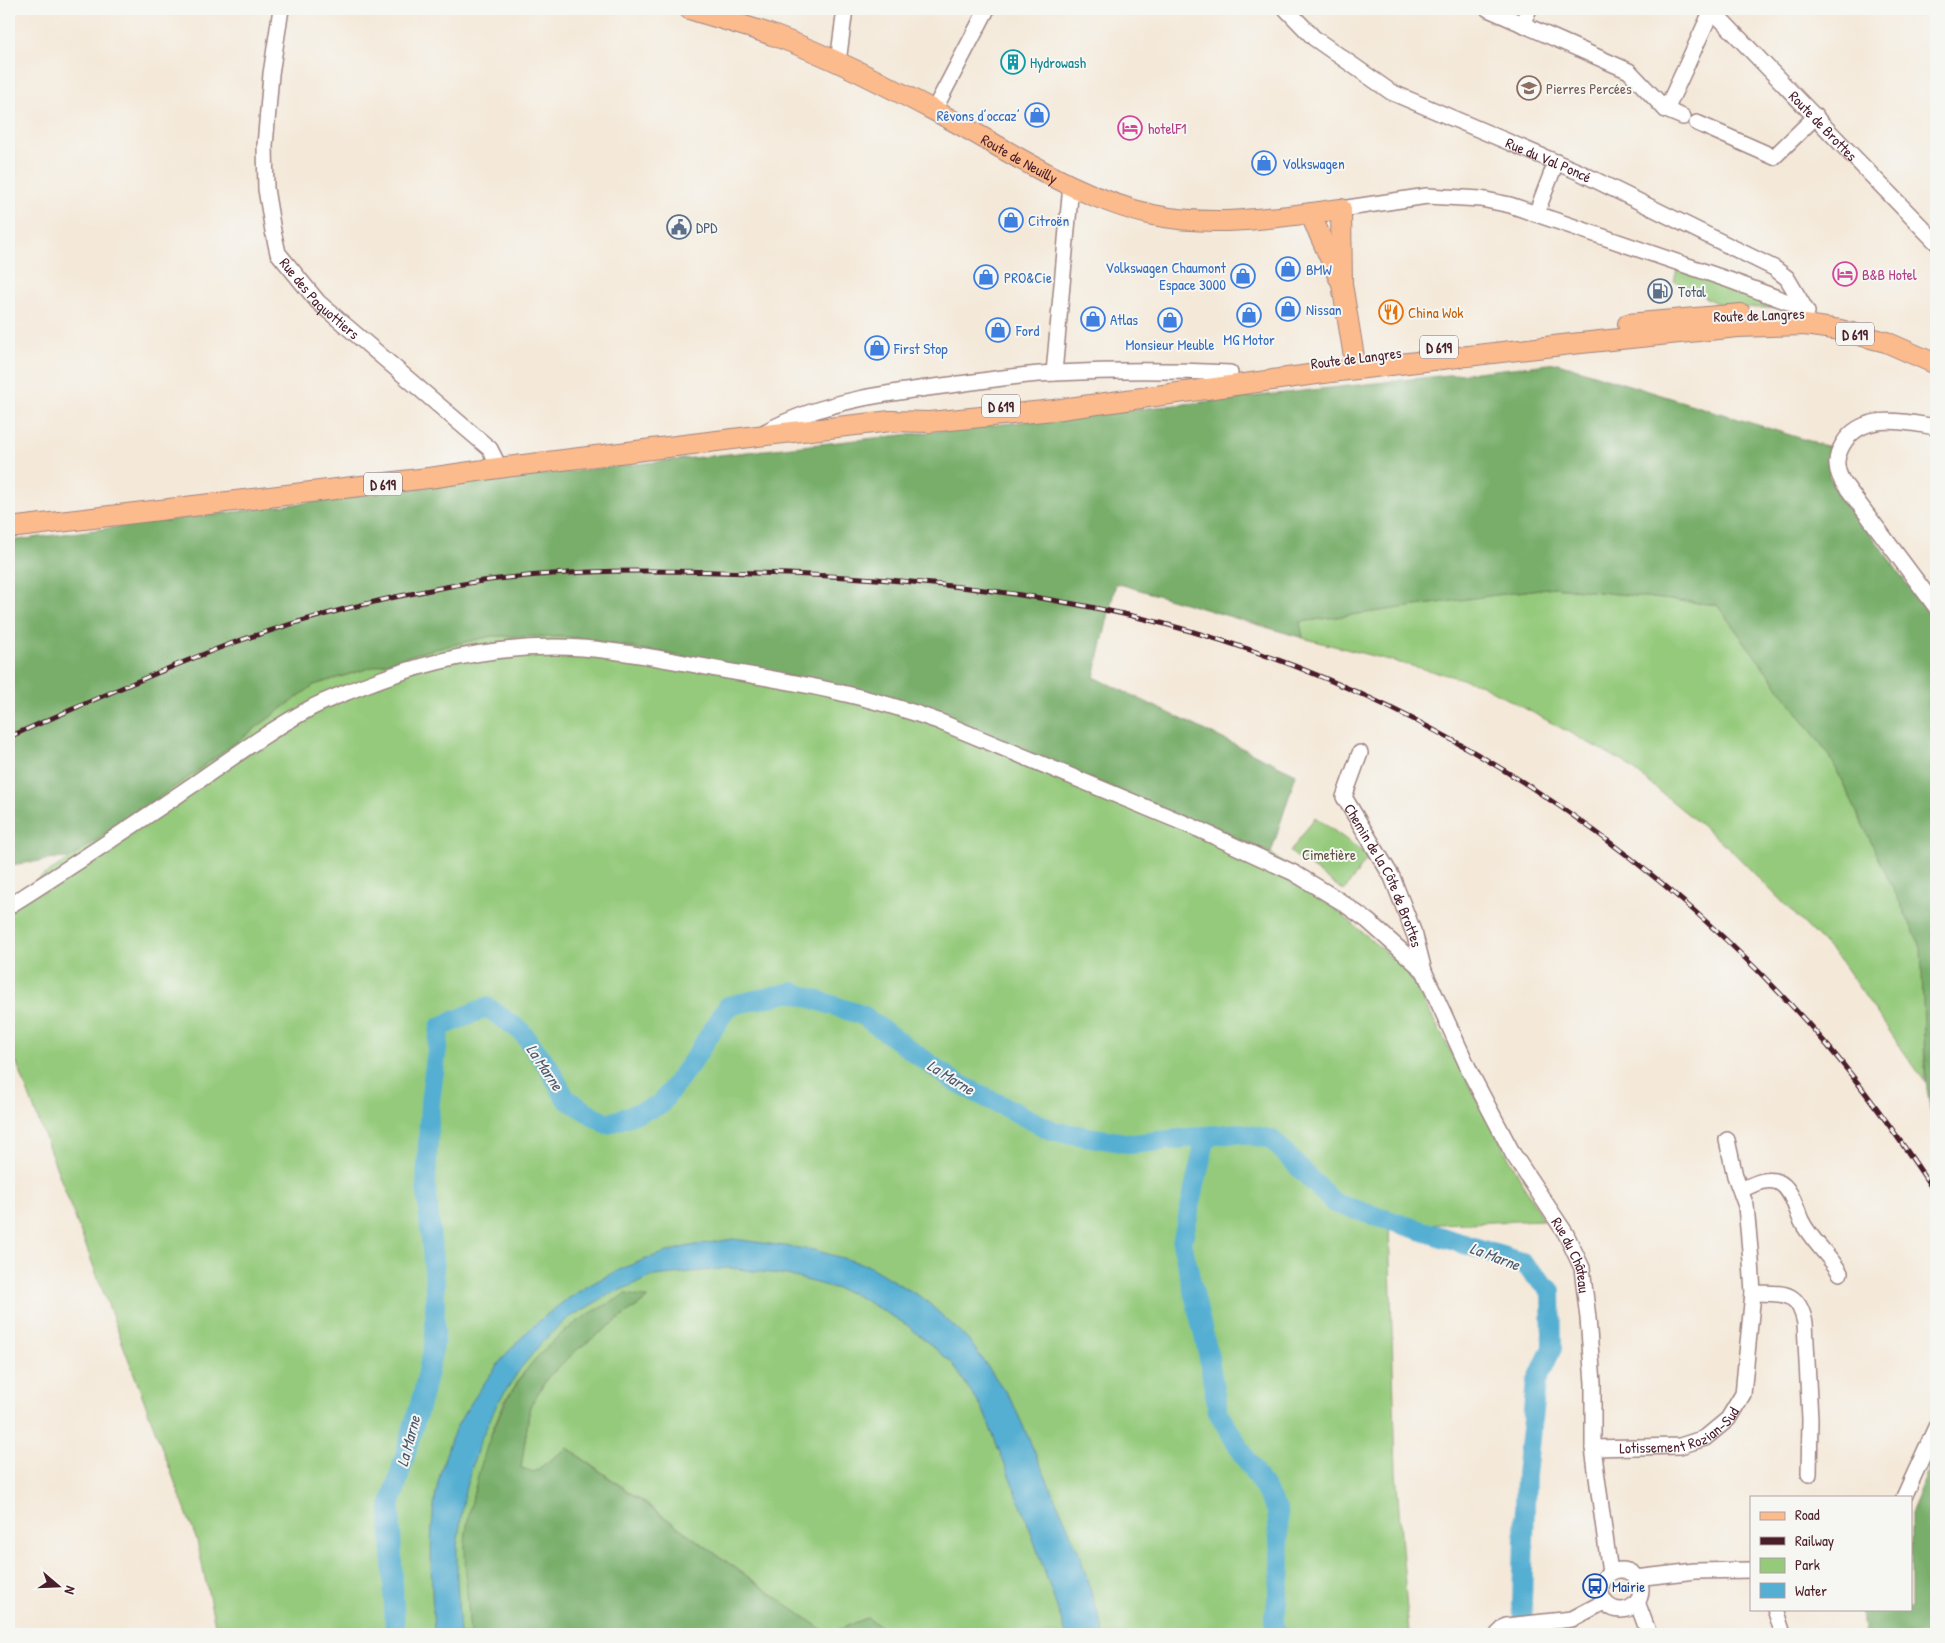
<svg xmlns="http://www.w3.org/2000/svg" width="1945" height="1643" font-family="'Patrick Hand',sans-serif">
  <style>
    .green { fill: #95ca7b; stroke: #707453 }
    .forest { fill: #78ae6b; stroke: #61664b }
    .water { fill: #54afd2; stroke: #4f677e }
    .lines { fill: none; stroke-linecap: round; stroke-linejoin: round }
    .river { stroke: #54afd2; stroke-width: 20 }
    .minor-casing { stroke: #9f8482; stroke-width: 18 }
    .major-casing { stroke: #9f8482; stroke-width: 22 }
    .minor { stroke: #fff; stroke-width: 15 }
    .major { stroke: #fbbb8c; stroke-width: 20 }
    .rail-casing { stroke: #4a1f2b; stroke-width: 5 }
    .rail { stroke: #f6f6f2; stroke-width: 3; stroke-dasharray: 9; stroke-linecap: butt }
    .labels { text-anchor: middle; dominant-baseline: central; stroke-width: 4; stroke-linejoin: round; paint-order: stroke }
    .shield { fill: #f6f6f2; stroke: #7e6067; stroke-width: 1 }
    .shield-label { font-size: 14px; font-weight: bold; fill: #4a1f2b }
    .culture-label { font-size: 15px; fill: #0d838f; stroke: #f6f6f2; text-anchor: start }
    .education-label { font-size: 15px; fill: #785e54; stroke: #f6f6f2; text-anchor: start }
    .shop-label { font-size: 15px; fill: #366cbe; stroke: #f6f6f2; text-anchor: start }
    .street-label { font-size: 15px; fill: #4a1f2b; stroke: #f6f6f2 }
    .hotel-label { font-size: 15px; fill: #b23c85; stroke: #f6f6f2; text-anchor: start }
    .service-label { font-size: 15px; fill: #4e5e75; stroke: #f6f6f2; text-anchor: start }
    .food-label { font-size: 15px; fill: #c56008; stroke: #f6f6f2; text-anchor: start }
    .park-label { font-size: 15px; fill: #605243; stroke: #f6f6f2 }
    .transit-label { font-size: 15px; fill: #164399; stroke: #f6f6f2; text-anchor: start }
    .water-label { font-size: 16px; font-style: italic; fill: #4e596e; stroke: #f6f6f2 }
  </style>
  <rect width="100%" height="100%" fill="#f6f6f2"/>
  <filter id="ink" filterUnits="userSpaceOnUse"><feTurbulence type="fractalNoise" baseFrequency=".02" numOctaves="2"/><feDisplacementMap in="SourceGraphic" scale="10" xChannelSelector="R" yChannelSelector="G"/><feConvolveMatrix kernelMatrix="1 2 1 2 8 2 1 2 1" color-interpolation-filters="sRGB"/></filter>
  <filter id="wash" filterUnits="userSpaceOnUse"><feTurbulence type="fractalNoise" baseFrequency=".0096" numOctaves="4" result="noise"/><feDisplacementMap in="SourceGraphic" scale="20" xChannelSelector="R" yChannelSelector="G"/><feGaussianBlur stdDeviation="1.12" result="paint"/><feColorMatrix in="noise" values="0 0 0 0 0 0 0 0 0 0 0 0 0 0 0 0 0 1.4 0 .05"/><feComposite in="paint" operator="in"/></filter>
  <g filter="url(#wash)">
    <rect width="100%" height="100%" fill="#f4e9d9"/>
    <g class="green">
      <polygon points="1677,270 1742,288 1782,303 1781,308 1751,308 1716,303 1674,281"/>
      <polygon points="1554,587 1717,605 1830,756 1922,947 1925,1082 1839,959 1728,847 1624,762 1478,683 1303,638 1299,622"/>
      <polygon points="492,636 571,637 753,669 900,700 1271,853 1407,971 1543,1220 1389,1226 1396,1472 1409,1634 893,1634 867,1618 828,1634 568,1448 534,1472 521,1468 530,1406 548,1377 578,1349 647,1299 525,1371 505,1401 493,1428 474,1491 465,1545 470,1634 217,1634 197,1541 9,1042 9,899 190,776 314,685 422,652"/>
      <polygon points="1315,817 1369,856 1344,891 1290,852"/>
    </g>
    <g class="forest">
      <polygon points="1558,363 1832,448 1829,476 1936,624 1936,1139 1934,1135 1926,1081 1921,947 1830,756 1717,605 1554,587 1300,622 1303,638 1116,583 1094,677 1296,774 1271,853 900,700 753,669 571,637 492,636 422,652 314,685 190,776 72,857 9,865 9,541 419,488"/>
      <path d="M626 1294 648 1298 578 1349 548 1377 530 1406 521 1468 534 1472 567 1448 828 1634 867 1618 893 1634H470C468 1605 465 1576 465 1547 465 1525 474 1493 479 1472 498 1405 525 1355 586 1316 598 1308 613 1302 626 1294Z"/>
      <polygon points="1936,1451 1936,1634 1863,1634 1861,1609 1911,1609 1911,1511"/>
    </g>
    <path class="water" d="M733 1239 814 1250 867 1265 924 1299 968 1339 1012 1401 1078 1550 1104 1634H1066L1026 1518 983 1410 952 1363 907 1325 852 1293 787 1275 729 1268 654 1276 608 1295 567 1319 543 1341 520 1369 497 1404 480 1441 465 1490 457 1546V1581L460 1634H434C432 1584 427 1533 438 1483 441 1469 450 1439 457 1426 463 1414 472 1402 479 1391 527 1316 596 1271 681 1248 698 1244 716 1242 733 1239Z"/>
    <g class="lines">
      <g class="river">
        <polyline points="1206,1136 1239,1133 1271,1139 1334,1203 1521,1262 1551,1291 1552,1348 1536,1383 1526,1475 1522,1601 1523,1634"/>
        <polyline points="395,1634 390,1507 422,1397 435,1341 435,1282 426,1185 430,1102 440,1027 487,1007 521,1031 548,1066 566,1099 607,1124 660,1105 694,1059 728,1006 792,992 862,1015 955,1082 1053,1131 1132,1144 1206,1136 1182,1243 1208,1353 1218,1412 1277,1510 1281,1572 1274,1623 1277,1634"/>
      </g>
    </g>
  </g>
  <g filter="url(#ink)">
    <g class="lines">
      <g class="minor-casing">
        <g id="minor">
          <path id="s1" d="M281 9 271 74 265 146 266 189 273 231 278 253 318 302 490 449 496 461 498 468"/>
          <path id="s2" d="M1286 9 1314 38 1391 92 1579 172 1774 268 1787 278 1807 312"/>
          <polyline points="1488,9 1629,71 1666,110 1683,117"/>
          <path id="s3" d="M1711 9 1936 242"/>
          <polyline points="1522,24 1529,9"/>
          <polyline points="838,62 845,9"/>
          <polyline points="934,110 987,9"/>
          <polyline points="1666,110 1712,10"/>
          <polyline points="1697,123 1774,157 1816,116"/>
          <polyline points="1341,209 1427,196 1481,199 1510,205 1729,280 1791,303 1805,312"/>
          <polyline points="1536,214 1556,162"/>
          <polyline points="1054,373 1071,185"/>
          <path d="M1936 427C1905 422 1863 411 1843 444 1835 458 1835 467 1842 481L1936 607"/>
          <path d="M765 432C824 400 892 392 958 384 991 380 1024 374 1056 373 1114 370 1172 370 1230 373"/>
          <path id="s4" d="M1360 753 1344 797 1392 877 1415 936 1424 971 1472 1076 1513 1154 1566 1234 1582 1268 1588 1318 1593 1383V1448L1610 1573"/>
          <path d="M9 906C66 870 122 833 178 795 221 766 263 734 309 709 325 700 343 694 360 687 431 659 505 643 582 648 631 652 679 662 727 671 799 683 870 696 938 721L1198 829 1294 873 1340 901 1368 921 1424 971"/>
          <path d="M1741 1190C1752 1185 1766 1177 1778 1182 1791 1187 1796 1209 1801 1220 1811 1241 1829 1254 1840 1273"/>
          <path d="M1753 1293C1782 1294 1798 1289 1805 1323L1810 1419 1809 1474"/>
          <path id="s5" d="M1593 1448 1680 1446 1705 1438 1728 1419 1743 1394 1753 1293 1751 1261 1746 1206 1735 1176 1727 1140"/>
          <polyline points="1904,1497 1936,1427"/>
          <circle cx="1621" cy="1590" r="20"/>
          <polyline points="1636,1578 1695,1571 1751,1570"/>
          <polyline points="1637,1602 1649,1634"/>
          <polyline points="1775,1609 1783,1634"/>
          <polyline points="1498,1634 1506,1626 1572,1619 1604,1602"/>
        </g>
      </g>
      <g class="major-casing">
        <g id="major">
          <path id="s6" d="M689 9C718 18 747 26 775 36 830 56 882 83 933 110 1004 147 1073 197 1153 215 1215 228 1279 217 1341 209L1342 284 1356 369"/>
          <polyline points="1312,213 1313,220 1339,278"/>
          <polyline points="1628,324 1741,314"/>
          <polyline points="9,528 436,477 498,468 757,436 891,421 929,422 1054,410 1331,372 1571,344 1738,327 1805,325 1840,330 1886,342 1936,364"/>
        </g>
      </g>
      <use href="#minor" class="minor"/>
      <use href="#major" class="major"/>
      <g class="rail-casing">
        <path id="rail" d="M9 737C82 705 155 672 230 644 298 620 369 601 440 588 555 566 672 570 788 574 915 579 1042 592 1165 624 1422 692 1654 845 1827 1045 1867 1092 1902 1142 1936 1194"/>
      </g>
      <use href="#rail" class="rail"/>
    </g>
  </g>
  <defs>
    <g id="building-ring" transform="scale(1.25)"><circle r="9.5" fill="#f6f6f2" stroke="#0f9aa8" stroke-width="1.5"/><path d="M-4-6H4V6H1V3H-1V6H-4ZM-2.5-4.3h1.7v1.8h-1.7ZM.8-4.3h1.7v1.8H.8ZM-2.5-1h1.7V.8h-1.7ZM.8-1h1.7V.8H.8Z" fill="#0f9aa8"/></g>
    <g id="school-ring" transform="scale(1.25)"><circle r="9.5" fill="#f6f6f2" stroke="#8d6e63" stroke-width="1.5"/><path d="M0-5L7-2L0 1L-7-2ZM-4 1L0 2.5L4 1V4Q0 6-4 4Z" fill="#8d6e63"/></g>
    <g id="shop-ring" transform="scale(1.25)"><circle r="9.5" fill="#f6f6f2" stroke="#3f7fe0" stroke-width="1.5"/><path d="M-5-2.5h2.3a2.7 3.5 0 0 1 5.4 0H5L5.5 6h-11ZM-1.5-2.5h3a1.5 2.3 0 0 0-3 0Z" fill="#3f7fe0"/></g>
    <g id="hotel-ring" transform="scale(1.25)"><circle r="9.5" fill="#f6f6f2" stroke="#d1479c" stroke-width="1.5"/><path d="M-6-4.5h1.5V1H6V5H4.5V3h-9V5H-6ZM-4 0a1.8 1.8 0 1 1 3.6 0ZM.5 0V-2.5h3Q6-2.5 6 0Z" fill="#d1479c"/></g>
    <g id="civic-ring" transform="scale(1.25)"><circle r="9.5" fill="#f6f6f2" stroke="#5c6f8a" stroke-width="1.5"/><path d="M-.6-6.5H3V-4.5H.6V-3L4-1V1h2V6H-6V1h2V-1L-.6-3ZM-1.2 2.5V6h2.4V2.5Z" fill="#5c6f8a"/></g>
    <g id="fuel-ring" transform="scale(1.25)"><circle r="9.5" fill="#f6f6f2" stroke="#5c6f8a" stroke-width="1.5"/><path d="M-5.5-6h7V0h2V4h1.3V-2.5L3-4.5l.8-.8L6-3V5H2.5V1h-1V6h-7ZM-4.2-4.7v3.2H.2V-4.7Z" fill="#5c6f8a"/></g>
    <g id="restaurant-ring" transform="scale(1.25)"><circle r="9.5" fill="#f6f6f2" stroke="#e8710a" stroke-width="1.5"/><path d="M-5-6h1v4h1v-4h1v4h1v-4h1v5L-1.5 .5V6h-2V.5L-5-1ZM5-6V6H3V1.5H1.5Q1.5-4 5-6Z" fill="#e8710a"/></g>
    <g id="bus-ring" transform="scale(1.25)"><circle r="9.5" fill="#f6f6f2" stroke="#1a4fb4" stroke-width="1.5"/><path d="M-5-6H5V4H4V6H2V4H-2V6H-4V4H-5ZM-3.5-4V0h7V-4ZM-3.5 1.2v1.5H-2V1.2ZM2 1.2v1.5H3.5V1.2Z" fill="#1a4fb4"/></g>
  </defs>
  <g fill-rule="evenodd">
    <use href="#building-ring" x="1013" y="62"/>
    <use href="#school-ring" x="1529" y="88"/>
    <use href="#shop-ring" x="1037" y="115"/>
    <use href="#hotel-ring" x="1130" y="128"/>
    <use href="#shop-ring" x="1264" y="163"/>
    <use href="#shop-ring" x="1011" y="220"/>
    <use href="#civic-ring" x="679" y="227"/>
    <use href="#shop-ring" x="1288" y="269"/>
    <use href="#hotel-ring" x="1845" y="274"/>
    <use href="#shop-ring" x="1243" y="276"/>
    <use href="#shop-ring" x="986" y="277"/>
    <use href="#fuel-ring" x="1660" y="291"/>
    <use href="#shop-ring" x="1288" y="309"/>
    <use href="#restaurant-ring" x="1391" y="312"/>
    <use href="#shop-ring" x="1249" y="315"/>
    <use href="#shop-ring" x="1093" y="319"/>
    <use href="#shop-ring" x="1170" y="320"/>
    <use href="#shop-ring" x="998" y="330"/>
    <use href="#shop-ring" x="877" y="348"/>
    <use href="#bus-ring" x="1595" y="1586"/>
  </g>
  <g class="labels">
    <g class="shield">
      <rect x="1836" y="322.5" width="38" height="23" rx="4"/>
      <rect x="1420" y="335.5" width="38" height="23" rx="4"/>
      <rect x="982" y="394.5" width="38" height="23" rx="4"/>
      <rect x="364" y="472.5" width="38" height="23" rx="4"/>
    </g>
    <g class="shield-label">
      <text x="1855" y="334">D 619</text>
      <text x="1439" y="347">D 619</text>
      <text x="1001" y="406">D 619</text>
      <text x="383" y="484">D 619</text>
    </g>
    <g class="culture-label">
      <text x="1030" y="62">Hydrowash</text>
    </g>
    <g class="education-label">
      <text x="1546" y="88">Pierres Percées</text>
    </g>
    <g class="shop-label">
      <text x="1020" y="115" text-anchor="end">Rêvons d’occaz’</text>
      <text x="1282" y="163">Volkswagen</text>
      <text x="1028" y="220">Citroën</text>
      <text x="1226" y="267" text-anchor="end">Volkswagen Chaumont<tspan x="1226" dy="17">Espace 3000</tspan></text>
      <text x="1306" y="269">BMW</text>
      <text x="1004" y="277">PRO&amp;Cie</text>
      <text x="1306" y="309">Nissan</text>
      <text x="1110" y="319">Atlas</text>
      <text x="1016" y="330">Ford</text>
      <text x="1249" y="339" text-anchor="middle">MG Motor</text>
      <text x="1170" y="344" text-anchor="middle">Monsieur Meuble</text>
      <text x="894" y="348">First Stop</text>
    </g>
    <g class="street-label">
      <text stroke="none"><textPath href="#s3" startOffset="162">Route de Brottes</textPath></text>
      <text stroke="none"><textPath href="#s6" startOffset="364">Route de Neuilly</textPath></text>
      <text stroke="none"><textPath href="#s2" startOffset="306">Rue du Val Poncé</textPath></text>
      <text stroke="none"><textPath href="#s1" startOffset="308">Rue des Paquottiers</textPath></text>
      <text transform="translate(1759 315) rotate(-2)">Route de Langres</text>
      <text transform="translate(1356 358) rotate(-7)">Route de Langres</text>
      <text stroke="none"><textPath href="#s4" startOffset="135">Chemin de la Côte de Brottes</textPath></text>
      <text stroke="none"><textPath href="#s4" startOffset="561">Rue du Château</textPath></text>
      <text stroke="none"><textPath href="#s5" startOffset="91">Lotissement Rozian-Sud</textPath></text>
    </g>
    <g class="hotel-label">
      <text x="1148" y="128">hotelF1</text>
      <text x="1862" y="274">B&amp;B Hotel</text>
    </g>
    <g class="service-label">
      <text x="696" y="227">DPD</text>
      <text x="1678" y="291">Total</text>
    </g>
    <g class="food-label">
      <text x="1408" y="312">China Wok</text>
    </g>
    <g class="park-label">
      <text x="1329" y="854">Cimetière</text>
    </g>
    <g class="transit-label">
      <text x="1612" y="1586">Mairie</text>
    </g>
    <g class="water-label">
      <text transform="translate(545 1067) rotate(56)">La Marne</text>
      <text transform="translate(951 1077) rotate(32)">La Marne</text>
      <text transform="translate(1495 1256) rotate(21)">La Marne</text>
      <text transform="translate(408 1441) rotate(-75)">La Marne</text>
    </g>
  </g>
  <rect width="1945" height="1643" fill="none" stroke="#f6f6f2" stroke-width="30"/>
  <rect x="1750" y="1496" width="162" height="115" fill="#f6f6f2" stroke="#b1a0a2"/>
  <rect x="1760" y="1512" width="25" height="8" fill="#fbbb8c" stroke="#b1a0a2"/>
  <text x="1795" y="1520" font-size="15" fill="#4a1f2b">Road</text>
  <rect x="1760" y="1537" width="25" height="8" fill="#4a1f2b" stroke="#b1a0a2"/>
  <text x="1795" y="1546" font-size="15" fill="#4a1f2b">Railway</text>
  <rect x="1760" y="1558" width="25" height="15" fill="#95ca7b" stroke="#b1a0a2"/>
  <text x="1795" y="1570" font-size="15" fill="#4a1f2b">Park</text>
  <rect x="1760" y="1583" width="25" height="15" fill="#54afd2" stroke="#b1a0a2"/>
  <text x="1795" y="1596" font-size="15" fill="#4a1f2b">Water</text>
  <g transform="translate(58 1586) rotate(109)" stroke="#f6f6f2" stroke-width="4" paint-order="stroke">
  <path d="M0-4L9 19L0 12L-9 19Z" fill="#4a1f2b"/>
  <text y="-8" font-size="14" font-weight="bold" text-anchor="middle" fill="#4a1f2b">N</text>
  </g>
</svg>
